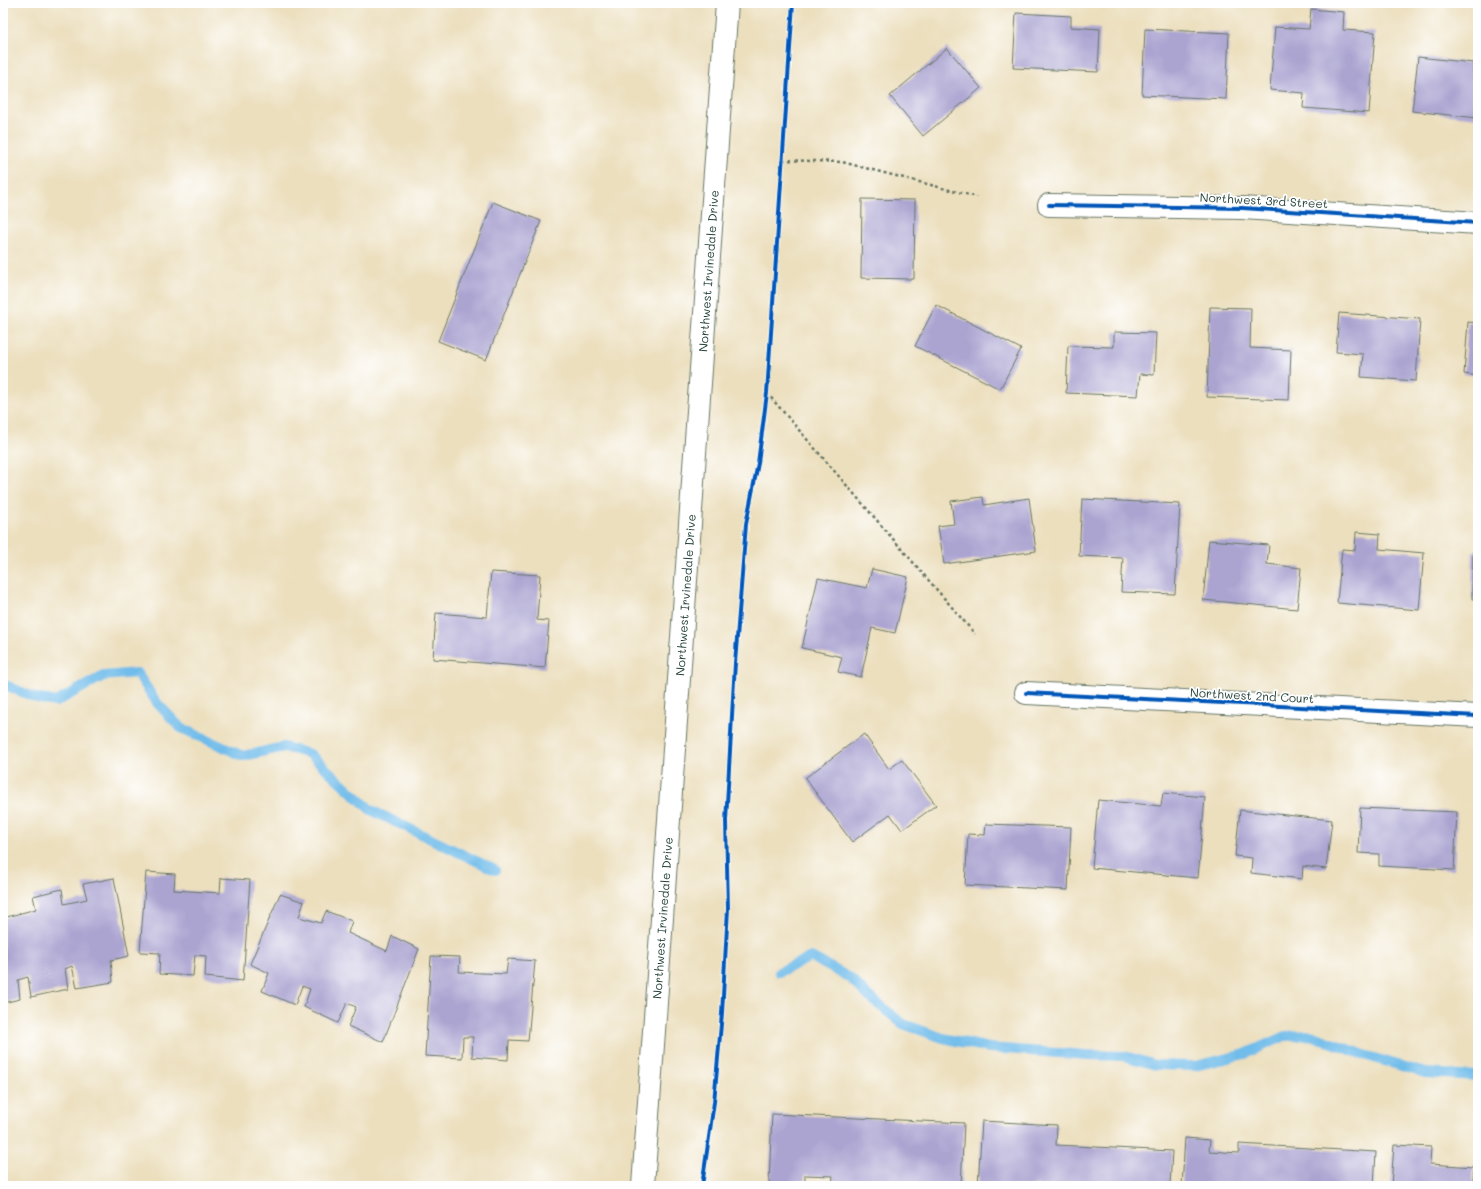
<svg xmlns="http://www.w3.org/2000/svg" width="1481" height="1189" font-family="Mali,sans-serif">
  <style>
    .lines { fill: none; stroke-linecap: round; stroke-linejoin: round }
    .stream { stroke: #70bcea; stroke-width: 10 }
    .building { fill: #aba4d1 }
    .minor-casing { stroke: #677664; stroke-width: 24 }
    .secondary-casing { stroke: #677664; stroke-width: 24 }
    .path { stroke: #677664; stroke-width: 2.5; stroke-dasharray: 3 3; stroke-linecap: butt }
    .minor { stroke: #fff; stroke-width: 22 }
    .secondary { stroke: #fff; stroke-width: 22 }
    .cycleway-casing { stroke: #fff; stroke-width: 6 }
    .cycleway { stroke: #0057b8; stroke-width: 4 }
    .labels { text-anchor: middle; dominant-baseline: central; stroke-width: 3.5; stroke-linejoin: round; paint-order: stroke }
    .street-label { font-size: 12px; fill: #1f3d34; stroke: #fff }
  </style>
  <rect width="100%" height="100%" fill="#fff"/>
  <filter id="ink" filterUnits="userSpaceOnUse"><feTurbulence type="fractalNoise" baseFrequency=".025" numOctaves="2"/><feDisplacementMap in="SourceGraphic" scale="8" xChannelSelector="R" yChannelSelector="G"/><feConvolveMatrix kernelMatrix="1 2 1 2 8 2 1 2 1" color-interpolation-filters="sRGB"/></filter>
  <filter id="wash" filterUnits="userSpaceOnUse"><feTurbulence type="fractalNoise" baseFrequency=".012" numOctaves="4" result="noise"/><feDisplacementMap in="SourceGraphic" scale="16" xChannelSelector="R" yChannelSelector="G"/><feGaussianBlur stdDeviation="0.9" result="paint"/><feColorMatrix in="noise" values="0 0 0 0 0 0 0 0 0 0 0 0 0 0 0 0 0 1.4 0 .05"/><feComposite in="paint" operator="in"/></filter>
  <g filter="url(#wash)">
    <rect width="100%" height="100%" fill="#ecdfbe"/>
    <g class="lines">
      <g class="stream">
        <polyline points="3,684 36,698 56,702 103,676 137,673 157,703 181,728 243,756 284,747 310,754 371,810 495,870"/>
        <polyline points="779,972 811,957 850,978 868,996 903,1024 943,1038 989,1048 1087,1055 1124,1056 1156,1065 1195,1066 1245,1054 1285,1036 1311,1035 1364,1055 1425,1073 1478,1076"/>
      </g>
    </g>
    <g id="blocks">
      <g class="building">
        <polygon points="1311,9 1344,12 1343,30 1375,32 1369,113 1303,108 1304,93 1270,90 1275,27 1309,29"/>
        <polygon points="1016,13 1071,16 1071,27 1100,29 1098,72 1013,68"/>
        <polygon points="1145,29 1229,33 1226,99 1142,95"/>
        <polygon points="947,48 981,88 923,136 890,96"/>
        <polygon points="1418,57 1474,63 1473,73 1478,73 1478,118 1412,111"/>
        <polygon points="862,199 915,200 914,279 861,278"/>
        <polygon points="493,202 541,221 486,360 438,341"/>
        <polygon points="936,305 1021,349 1000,389 915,346"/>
        <polygon points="1210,307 1251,308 1250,348 1291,350 1289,400 1207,397"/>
        <polygon points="1339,313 1420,319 1416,381 1361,377 1363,354 1336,352"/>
        <polygon points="1468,322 1478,323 1478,376 1464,374"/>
        <polygon points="1114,332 1156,333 1154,375 1140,374 1138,396 1066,393 1068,346 1114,347"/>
        <polygon points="983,497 984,505 1029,498 1036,551 944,564 938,526 954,524 951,501"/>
        <polygon points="1082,499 1180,504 1175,594 1121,592 1123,558 1079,556"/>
        <polygon points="1356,532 1380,534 1379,549 1424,553 1419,610 1337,603 1342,549 1355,550"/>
        <polygon points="1209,540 1269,545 1267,564 1301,568 1297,609 1203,600"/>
        <polygon points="1473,551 1478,551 1478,599 1472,599"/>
        <polygon points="872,569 908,577 895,633 872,628 861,677 838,672 842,657 802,648 818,578 867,588"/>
        <polygon points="491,572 540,575 537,620 549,621 545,668 433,659 436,613 487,617"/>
        <polygon points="864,734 889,769 902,760 936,805 902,830 890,814 852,842 805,778"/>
        <polygon points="1163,793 1205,797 1198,878 1092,868 1098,800 1161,806"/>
        <polygon points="1360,808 1457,812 1454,870 1379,866 1379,854 1358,853"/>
        <polygon points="1240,810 1332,820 1326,869 1303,866 1302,879 1251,873 1252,858 1235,856"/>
        <polygon points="986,824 1071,827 1068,890 965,885 968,834 985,835"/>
        <polygon points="146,872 175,874 174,890 220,893 221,878 250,880 243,981 205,977 206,956 195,955 193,976 159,974 160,953 140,952"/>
        <polygon points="114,878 129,956 111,960 113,982 77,988 72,966 65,969 68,989 31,997 28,977 18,980 20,999 3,1003 3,918 36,909 33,896 62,889 64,904 87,899 83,884"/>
        <polygon points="280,894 304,902 299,917 321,923 326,911 352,921 348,933 387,951 392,936 419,949 383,1042 348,1026 356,1007 347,1003 338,1023 304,1007 310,989 302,986 295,1005 262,991 269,973 250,964"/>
        <polygon points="431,956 460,957 459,972 506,974 508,959 535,961 528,1041 509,1040 508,1060 472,1057 473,1037 463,1037 462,1058 425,1056"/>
        <polygon points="772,1114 964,1123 961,1186 832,1186 833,1176 805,1175 805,1185 769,1183"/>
        <polygon points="982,1121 1057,1125 1056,1145 1172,1151 1170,1186 978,1186"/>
        <polygon points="1185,1138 1210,1140 1209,1151 1239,1153 1239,1144 1376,1152 1374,1186 1182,1186"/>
        <polygon points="1394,1145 1431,1147 1430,1164 1474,1167 1473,1181 1478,1182 1478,1186 1391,1186"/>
      </g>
    </g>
  </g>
  <g filter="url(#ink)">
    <use href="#blocks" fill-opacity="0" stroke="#677664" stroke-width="1"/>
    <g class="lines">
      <g class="minor-casing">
        <g id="minor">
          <polyline points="1049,205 1242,208 1478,223"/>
          <polyline points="1026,693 1478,716"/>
        </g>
      </g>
      <g class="secondary-casing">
        <polyline id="secondary" points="643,1186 727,3"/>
      </g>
      <g class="path">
        <polyline points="783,160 842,162 977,197"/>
        <polyline points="767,393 975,634"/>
      </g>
      <use href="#minor" class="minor"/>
      <use href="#secondary" class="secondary"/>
      <g class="cycleway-casing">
        <g id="cycleway">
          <polyline points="1049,205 1242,208 1478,223"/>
          <polyline points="1026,693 1478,716"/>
          <polyline points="702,1186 714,1102 722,1013 728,909 726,821 735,663 746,524 758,463 767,393 793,3"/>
        </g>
      </g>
      <use href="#cycleway" class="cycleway"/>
    </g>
  </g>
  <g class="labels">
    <g class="street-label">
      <text transform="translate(1264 200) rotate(3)">Northwest 3rd Street</text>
      <text transform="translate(708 271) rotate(-86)">Northwest Irvinedale Drive</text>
      <text transform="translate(685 595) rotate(-86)">Northwest Irvinedale Drive</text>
      <text transform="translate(1252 695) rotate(3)">Northwest 2nd Court</text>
      <text transform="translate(662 918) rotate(-86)">Northwest Irvinedale Drive</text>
    </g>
  </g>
  <rect width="1481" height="1189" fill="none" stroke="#fff" stroke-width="16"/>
</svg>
